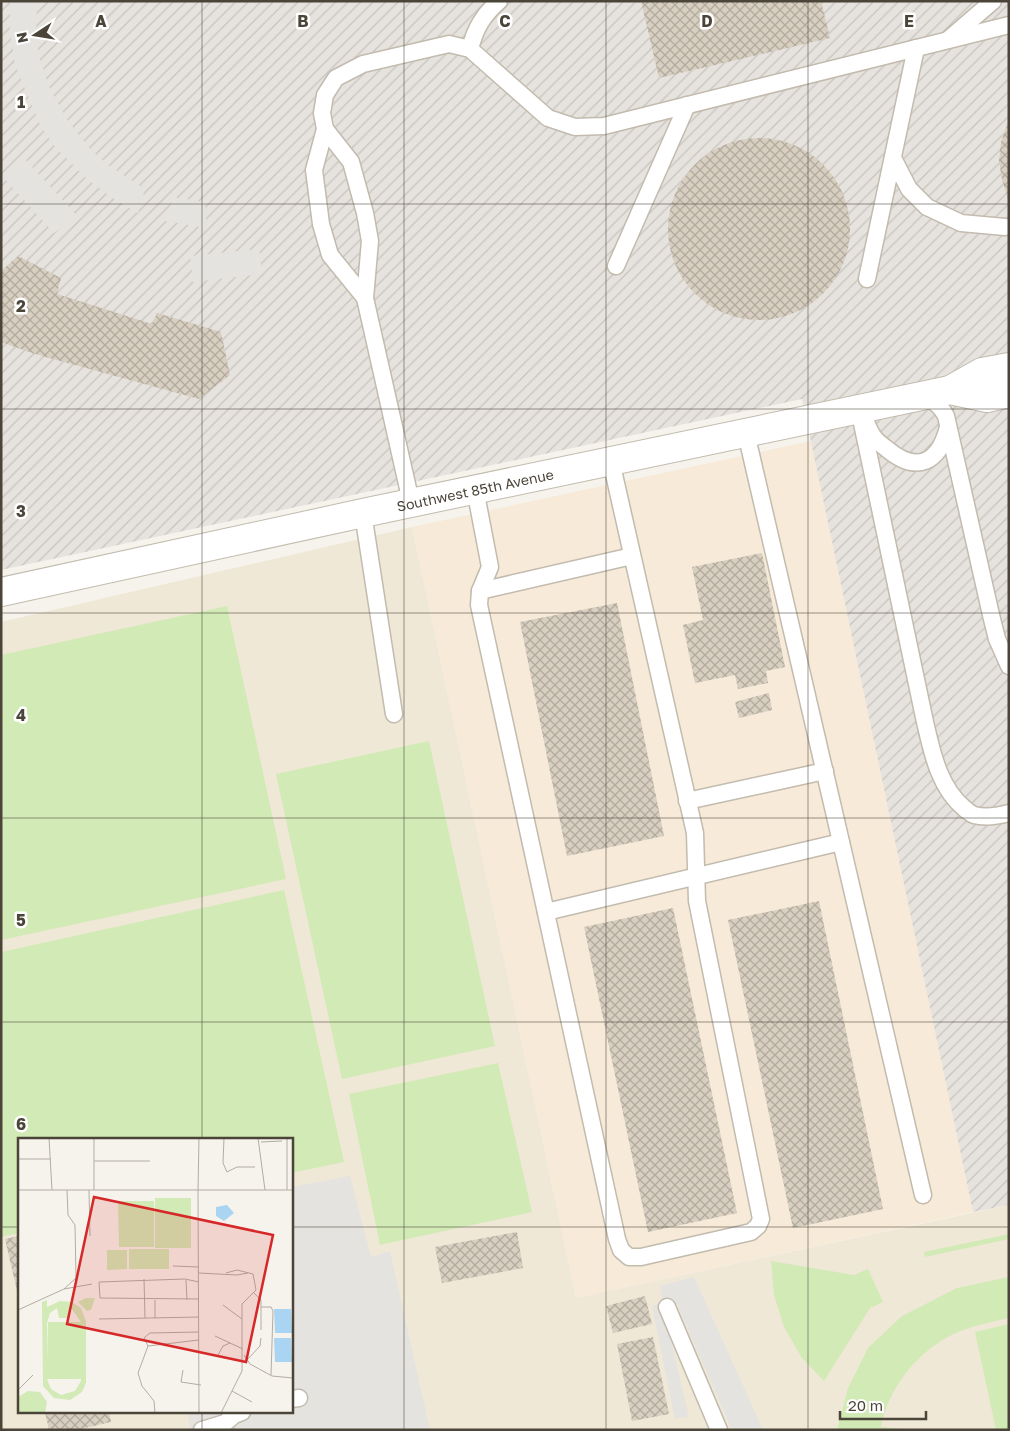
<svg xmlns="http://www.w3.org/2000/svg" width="1010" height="1431" font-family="'Golos Text',sans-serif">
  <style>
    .commercial { fill: #f7ead8 }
    .industrial { fill: url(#industrial-furrows) }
    .education { fill: #efe8d6; fill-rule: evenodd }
    .garden { fill: #d2eab5 }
    .parking { fill: #e5e3e0 }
    .building { fill: url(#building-cross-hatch) }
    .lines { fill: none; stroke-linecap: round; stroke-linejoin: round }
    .service-casing { stroke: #c2bbae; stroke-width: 19 }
    .minor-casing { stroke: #c2bbae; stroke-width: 30 }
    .service { stroke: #fff; stroke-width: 16 }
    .minor { stroke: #fff; stroke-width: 28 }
    .grid { fill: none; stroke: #4b4439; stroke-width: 1; stroke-opacity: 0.55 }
    .labels { text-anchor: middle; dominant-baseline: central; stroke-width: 5; stroke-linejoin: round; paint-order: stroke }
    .street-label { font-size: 14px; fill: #4b4439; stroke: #fff }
    .inset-road { fill: none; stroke: #b2ada4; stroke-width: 1 }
    .view { fill: #d62828; fill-opacity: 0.15; stroke: #d62828; stroke-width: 2.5 }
    .inset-edge { fill: none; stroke: #4b4439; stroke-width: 2.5 }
    .grid-label { font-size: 16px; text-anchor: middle; font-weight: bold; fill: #4b4439; stroke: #fff; stroke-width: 5; stroke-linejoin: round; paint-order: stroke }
  </style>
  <defs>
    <pattern id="industrial-furrows" width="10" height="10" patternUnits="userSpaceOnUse" patternTransform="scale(1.25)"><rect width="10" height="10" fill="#e6e2dd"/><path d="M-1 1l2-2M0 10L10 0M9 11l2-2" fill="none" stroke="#c7c3be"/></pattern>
    <pattern id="building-cross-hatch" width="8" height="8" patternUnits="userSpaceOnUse" patternTransform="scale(1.25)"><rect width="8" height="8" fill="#d8cfc1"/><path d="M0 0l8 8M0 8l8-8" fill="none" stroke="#b1aa9e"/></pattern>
  </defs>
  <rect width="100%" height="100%" fill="#f6f3ec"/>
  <polygon class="commercial" points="811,441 973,1212 576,1298 412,527"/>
  <polygon class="industrial" points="1,1 1009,1 1009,1205 973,1212 802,399 1,570"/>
  <path class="education" d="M412 527 576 1298 1009 1205V1430H1V622ZM19 1140H291V1412H19Z"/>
  <g class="garden">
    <polygon points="227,606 286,879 1,940 1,655"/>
    <polygon points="429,741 495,1046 342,1079 276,774"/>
    <polygon points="284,890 344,1162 291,1173 291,1140 19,1140 19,1233 1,1237 1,952"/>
    <polygon points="498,1063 532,1212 380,1245 349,1094"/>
    <polygon points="1009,1234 1009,1239 925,1257 924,1252"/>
    <polygon points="771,1261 854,1275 868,1269 883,1302 870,1308 824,1381 802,1358 784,1327 774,1295"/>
    <path d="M1009 1277V1318C988 1323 964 1327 946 1338 914 1356 888 1390 881 1427L913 1430H837L848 1388 868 1348 902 1316 957 1288Z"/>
    <polygon points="1009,1324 1009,1430 996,1430 975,1332"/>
  </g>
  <g class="parking">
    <polygon points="10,1 37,1 36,31 39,57 50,89 68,121 92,151 108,165 145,189 138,213 111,197 86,178 56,148 41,127 15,65 10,32"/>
    <polygon points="26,160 78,217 54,233 3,177"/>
    <polygon points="173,197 205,202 207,228 165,221"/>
    <polygon points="259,249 262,274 193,282 190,256"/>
    <polygon points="350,1176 371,1257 390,1251 430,1430 191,1430 187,1412 291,1412 291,1187"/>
    <polygon points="694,1277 763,1430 732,1430 677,1304 663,1307 689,1417 675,1419 652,1306 663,1303 660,1286"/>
  </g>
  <g class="building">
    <polygon points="641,1 821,1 830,38 659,78"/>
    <polygon points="1009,119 1009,199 1008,199 1002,180 999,161 1001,142"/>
    <circle cx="759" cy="229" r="91"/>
    <polygon points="18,256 61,278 57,294 152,324 157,313 221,332 230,375 199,399 35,354 1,342 1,271"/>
    <polygon points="762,553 785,667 766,671 768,683 738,689 735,675 695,683 683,625 703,620 692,567"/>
    <polygon points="617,603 664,836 567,856 520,622"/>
    <polygon points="769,693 772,710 739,718 735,702"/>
    <polygon points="819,901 883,1209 793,1228 728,920"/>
    <polygon points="673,908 737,1213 648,1232 584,927"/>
    <polygon points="517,1232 523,1268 442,1283 435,1247"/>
    <polygon points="19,1236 19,1295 18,1295 5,1239"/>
    <polygon points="645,1296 652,1324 613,1333 606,1306"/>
    <polygon points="653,1337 669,1414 632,1421 617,1344"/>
    <polygon points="45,1412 109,1412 111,1422 76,1430 49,1430"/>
  </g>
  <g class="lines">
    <g class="service-casing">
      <g id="service">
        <polyline points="949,39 993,1"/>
        <path d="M470 49C475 29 483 15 499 1"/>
        <polyline points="325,129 351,162 365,213 370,241 365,298 411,502"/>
        <polyline points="893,158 909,189 927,207 961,223 1005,227"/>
        <polyline points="616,266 687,105"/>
        <polyline points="867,279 916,48"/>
        <polyline points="365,298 330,255 321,224 314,170 325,129 322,113 325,95 336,78 363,64 449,44 470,49 548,118 575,127 604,126 1009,25"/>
        <path d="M922 398C934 400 940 405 946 416L991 615 997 639 1009 666"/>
        <path d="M859 409 925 722C932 752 939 788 965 809 968 811 971 814 974 815 985 818 998 816 1009 813"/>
        <path d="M866 422C868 427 870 432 873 436 876 441 882 445 887 449 917 474 939 463 948 427"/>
        <polyline points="746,433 923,1195"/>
        <polyline points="475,489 490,567 480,591 479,605 617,1239 621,1250 629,1257 641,1257 751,1232 758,1226 761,1219 697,901 695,833 611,461"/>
        <polyline points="363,513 394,714"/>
        <polyline points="480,591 632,556"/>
        <polyline points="687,801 825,771"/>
        <polyline points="546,912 841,842"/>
        <polyline points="667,1307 719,1430"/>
        <polyline points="291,1399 299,1398"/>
        <polyline points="202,1430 225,1423 234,1415 242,1412"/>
      </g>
    </g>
    <g class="minor-casing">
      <g id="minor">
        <polyline points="950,390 987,398 1009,393"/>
        <path id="s1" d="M1 592 363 513 950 390 982 372 1009 367"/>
      </g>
    </g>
    <use href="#service" class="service"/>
    <use href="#minor" class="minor"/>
  </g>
  <path class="grid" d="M202 1V1140M404 1V1430M606 1V1430M808 1V1430M1 204H1009M1 409H1009M1 613H1009M1 818H1009M1 1022H1009M1 1227H19M291 1227H1009M202 1412V1430"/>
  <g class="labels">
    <g class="street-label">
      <text stroke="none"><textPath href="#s1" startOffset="485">Southwest 85th Avenue</textPath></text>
    </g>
  </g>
  <g transform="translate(18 1138)">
    <rect width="275" height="275" fill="#f6f3ec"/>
    <path d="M137 60H173V110H137ZM100 63H136V109H101ZM111 111H151V131H111ZM89 112H109V131L89 132ZM68 160H77L73 172 69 173 60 164ZM29 162V169L42 163 54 164 63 170 68 183V245L64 254 52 262 36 260 25 248 24 164ZM39 170 41 180H51L53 170 63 184H30L29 225V185L32 175ZM63 187V243L57 253 43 257 33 251 29 241H63ZM10 253 22 254 29 264 27 275H0V259Z" fill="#d2eab5" fill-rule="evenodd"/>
    <path d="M209 67 216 75 206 83 198 78V69ZM256 171H273L274 195H257ZM256 200H273L274 224H257Z" fill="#a9d4f2"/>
    <path class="inset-road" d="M31 0 34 52M206 0 205 25 209 34 219 29H237M240 0 247 52M269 0V52M243 4 264 3M0 21H33M76 23H132M0 52H275M71 52 72 98M76 52V0M180 53 181 274M180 53 181 0M155 128 181 129M181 135 219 137 230 135M126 141 127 180M168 142 169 162M46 151 58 140 57 87 50 77 49 52M236 155 243 162V192M181 161 82 160 81 144 167 141 181 144M137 162V180M205 167 224 181M243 169H253L255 173 253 237M0 172 46 151 74 146M81 181 181 179M197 198 225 211M130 208 120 235 124 248 136 263 137 275M130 208 126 200 132 195 181 194M130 208 181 202M200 217 205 208 212 205M226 217 232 226 254 238 275 240M229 222 242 208 243 200M165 232 163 244 183 247M0 252 15 237M214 253 234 264M203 275 224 233V166L238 152 235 136 219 132 208 135"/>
    <path class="view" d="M76 59 255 97 228 224 49 186Z"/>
    <rect width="275" height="275" class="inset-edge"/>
  </g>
  <g class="grid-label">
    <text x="101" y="27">A</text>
    <text x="303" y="27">B</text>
    <text x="505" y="27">C</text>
    <text x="707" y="27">D</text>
    <text x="909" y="27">E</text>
    <text x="21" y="108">1</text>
    <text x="21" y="312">2</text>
    <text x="21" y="517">3</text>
    <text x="21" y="721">4</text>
    <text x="21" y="926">5</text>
    <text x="21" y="1130">6</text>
  </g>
  <rect width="1010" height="1431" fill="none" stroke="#4b4439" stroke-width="5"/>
  <g transform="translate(35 35) rotate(258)" stroke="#ffffff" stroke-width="4" paint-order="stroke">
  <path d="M0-4L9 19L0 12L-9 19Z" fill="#4b4439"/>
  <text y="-8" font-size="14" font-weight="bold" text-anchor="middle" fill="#4b4439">N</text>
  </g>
  <path d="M840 1411v8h86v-8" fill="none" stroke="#4b4439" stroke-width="2.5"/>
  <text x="848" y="1411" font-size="15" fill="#4b4439" stroke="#ffffff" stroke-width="4" paint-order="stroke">20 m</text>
</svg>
